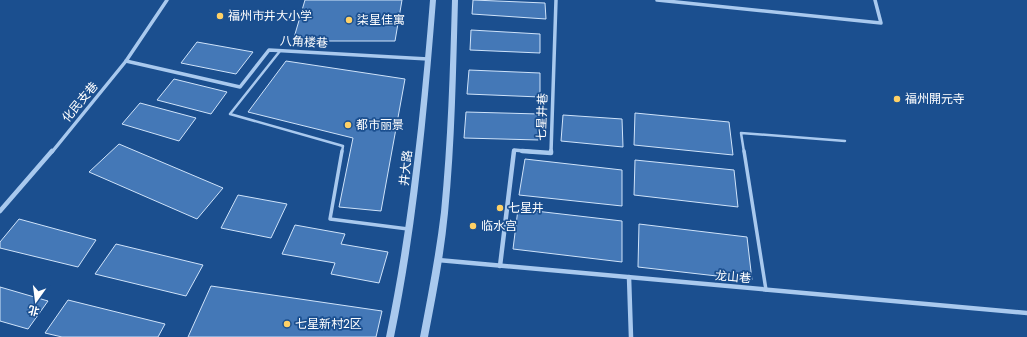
<svg xmlns="http://www.w3.org/2000/svg" width="1027" height="337" font-family="Jost,'Noto Sans SC',sans-serif">
  <style>
    .building { fill: #4478b7; stroke: #cfe3fa }
    .lines { fill: none; stroke-linecap: round; stroke-linejoin: round }
    .service-far1 { stroke: #a9c9ee; stroke-width: 2.5 }
    .service { stroke: #a9c9ee; stroke-width: 3.5 }
    .minor-far1 { stroke: #a9c9ee; stroke-width: 3.5 }
    .minor { stroke: #a9c9ee; stroke-width: 4.5 }
    .tertiary { fill: #a9c9ee; fill-rule: evenodd }
    .poi-dot { fill: #ffd166; stroke: #1b4f8f; stroke-width: 1.5 }
    .labels { text-anchor: middle; dominant-baseline: central; stroke-width: 3.5; stroke-linejoin: round; paint-order: stroke }
    .poi-label { font-size: 12px; fill: #fff; stroke: #1b4f8f; text-anchor: start }
    .street-label { font-size: 12px; fill: #fff; stroke: #1b4f8f }
  </style>
  <rect width="100%" height="100%" fill="#1b4f8f"/>
  <g class="building">
    <polygon points="305,0 402,0 395,41 293,41"/>
    <polygon points="473,0 545,3 546,19 472,14"/>
    <polygon points="471,30 540,34 540,53 470,50"/>
    <polygon points="197,42 253,52 236,74 181,63"/>
    <polygon points="286,61 405,79 381,211 339,207 353,138 248,112"/>
    <polygon points="469,70 540,73 540,97 467,94"/>
    <polygon points="174,79 227,92 211,114 157,100"/>
    <polygon points="140,103 196,118 179,141 122,124"/>
    <polygon points="466,112 539,114 539,140 464,138"/>
    <polygon points="635,113 729,122 733,155 634,145"/>
    <polygon points="563,115 622,119 623,147 561,141"/>
    <polygon points="119,144 223,188 197,219 89,172"/>
    <polygon points="525,159 622,170 622,206 519,195"/>
    <polygon points="635,160 734,170 738,207 634,195"/>
    <polygon points="238,195 287,204 271,238 221,228"/>
    <polygon points="518,209 622,221 622,262 513,249"/>
    <polygon points="19,219 96,240 78,267 0,248 0,242"/>
    <polygon points="639,224 747,237 752,280 638,267"/>
    <polygon points="295,225 345,234 341,244 388,252 379,283 331,274 335,263 282,254"/>
    <polygon points="116,244 203,265 186,296 95,274"/>
    <polygon points="211,286 382,311 376,337 188,337"/>
    <polygon points="0,287 48,301 28,329 0,321"/>
    <polygon points="68,300 165,324 158,337 62,337 45,333"/>
  </g>
  <g class="lines">
    <g class="service-far1">
      <polyline points="280,51 230,114 343,146 342,152"/>
      <polyline points="744,152 741,133 845,141"/>
    </g>
    <g class="service">
      <polyline points="342,151 330,219 408,229"/>
      <polyline points="744,151 766,290"/>
    </g>
    <g class="minor-far1">
      <polyline points="657,0 881,23 875,0"/>
      <polyline points="126,61 240,87 269,50 428,59"/>
      <polyline points="52,152 126,61 167,0"/>
      <polyline points="514,152 514,150 535,152"/>
      <polyline points="551,152 556,0"/>
    </g>
    <g class="minor">
      <polyline points="522,151 551,153 551,151"/>
      <polyline points="0,211 52,151"/>
      <polyline points="438,260 1027,313"/>
      <polyline points="500,266 514,151"/>
      <polyline points="629,277 631,337"/>
    </g>
    <g class="tertiary">
      <path d="M430 0H436C427 113 417 226 394 337H386C409 226 421 113 430 0Z"/>
      <path d="M452 0H458C456 71 455 142 448 213 444 255 436 296 428 337H420C428 295 436 254 441 212 448 141 450 71 452 0Z"/>
    </g>
  </g>
  <g class="poi-dot">
    <circle cx="220" cy="16" r="4"/>
    <circle cx="349" cy="20" r="4"/>
    <circle cx="897" cy="99" r="4"/>
    <circle cx="348" cy="125" r="4"/>
    <circle cx="500" cy="208" r="4"/>
    <circle cx="473" cy="226" r="4"/>
    <circle cx="287" cy="324" r="4"/>
  </g>
  <g class="labels">
    <g class="poi-label">
      <text x="228" y="16">福州市井大小学</text>
      <text x="357" y="20">柒星佳寓</text>
      <text x="905" y="99">福州開元寺</text>
      <text x="356" y="125">都市丽景</text>
      <text x="508" y="208">七星井</text>
      <text x="481" y="226">临水宫</text>
      <text x="295" y="324">七星新村2区</text>
    </g>
    <g class="street-label">
      <text transform="translate(304 42) rotate(3)">八角楼巷</text>
      <text transform="translate(80 102) rotate(-50)">化民支巷</text>
      <text transform="translate(542 117) rotate(-88)">七星井巷</text>
      <text transform="translate(406 168) rotate(-84)">井大路</text>
      <text transform="translate(733 277) rotate(5)">龙山巷</text>
    </g>
  </g>
  <g transform="translate(36 301) rotate(194)" stroke="#1b4f8f" stroke-width="3" paint-order="stroke">
  <path d="M0-3L7 15L0 10L-7 15Z" fill="#ffffff"/>
  <text y="-6" font-size="11" font-weight="bold" text-anchor="middle" fill="#ffffff">北</text>
  </g>
</svg>
